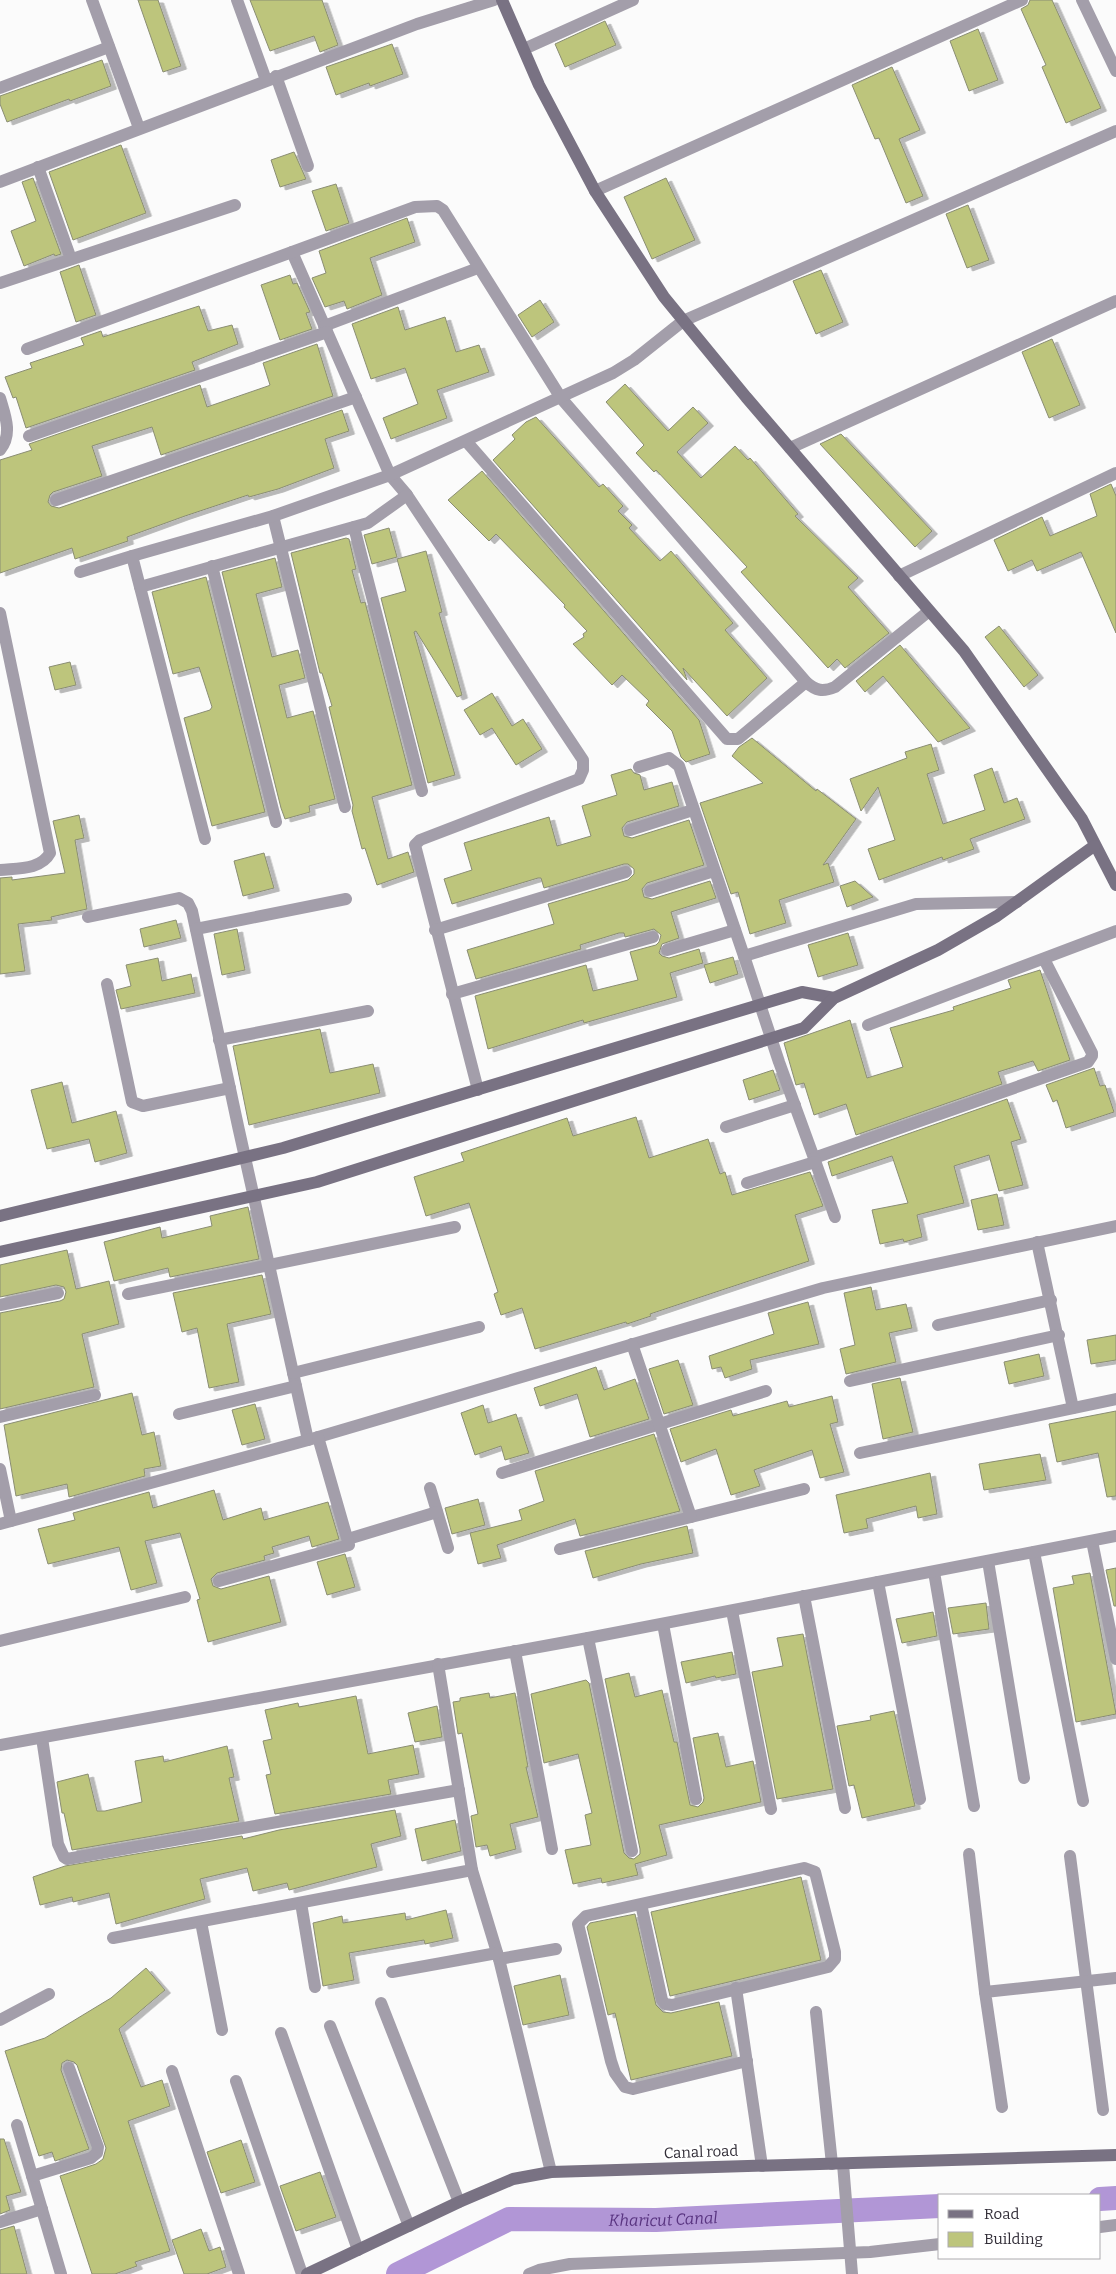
<svg xmlns="http://www.w3.org/2000/svg" width="1116" height="2274" font-family="Bitter,serif">
  <style>
    .lines { fill: none; stroke-linecap: round; stroke-linejoin: round }
    .canal { stroke: #b196d6; stroke-width: 24 }
    .building { fill: #bdc57c; stroke: #8a8d73; filter: url(#shadow) }
    .street { stroke: #a39eaa; stroke-width: 12 }
    .secondary { stroke: #797283; stroke-width: 12 }
    .labels { text-anchor: middle; dominant-baseline: central; stroke-width: 5; stroke-linejoin: round; paint-order: stroke }
    .street-label { font-size: 15px; fill: #322e38; stroke: #fff }
    .water-label { font-size: 16px; font-style: italic; fill: #593480; stroke: #fff }
  </style>
  <defs>
    <filter id="shadow"><feDropShadow dx="5.5" dy="3" stdDeviation="0" flood-color="#0004"/></filter>
  </defs>
  <rect width="100%" height="100%" fill="#fbfbfb"/>
  <g class="lines">
    <g class="canal">
      <polyline points="1100,2199 1116,2198"/>
      <path id="s1" d="M398 2274 509 2219 656 2220 940 2206"/>
    </g>
  </g>
  <g class="building">
    <polygon points="138,0 158,0 181,66 163,72"/>
    <polygon points="250,0 322,0 338,45 320,52 314,36 270,51"/>
    <polygon points="1030,0 1052,0 1101,108 1066,123 1042,67 1046,65 1021,9 1028,5"/>
    <polygon points="605,21 616,45 565,67 555,44"/>
    <polygon points="978,29 998,80 969,91 950,41"/>
    <polygon points="392,44 403,74 370,86 369,83 336,95 326,67"/>
    <polygon points="102,60 111,86 70,101 69,99 7,122 0,104 0,96"/>
    <polygon points="892,67 920,130 899,139 923,196 906,203 879,138 875,139 852,85"/>
    <polygon points="121,145 146,213 73,240 49,172"/>
    <polygon points="294,152 306,179 280,187 271,160"/>
    <polygon points="33,178 61,254 55,256 54,254 24,266 11,231 36,221 22,182"/>
    <polygon points="666,178 695,240 652,259 624,197"/>
    <polygon points="336,184 349,223 326,231 312,191"/>
    <polygon points="968,205 989,260 967,268 946,214"/>
    <polygon points="407,218 415,242 370,258 382,295 347,309 344,301 325,307 312,278 326,273 319,251"/>
    <polygon points="79,265 96,315 76,322 60,272"/>
    <polygon points="821,270 843,322 816,334 793,281"/>
    <polygon points="290,275 293,284 297,283 310,312 306,313 312,329 280,340 261,285"/>
    <polygon points="540,300 554,322 532,337 518,315"/>
    <polygon points="199,306 208,331 232,325 238,344 192,362 195,370 26,428 16,397 13,398 5,377 32,368 30,363 84,345 81,338 101,331 103,337"/>
    <polygon points="398,307 405,330 445,317 456,352 479,345 489,372 437,390 447,418 391,439 383,418 418,404 405,368 371,379 352,324"/>
    <polygon points="1052,339 1080,405 1049,418 1022,352"/>
    <polygon points="317,344 333,396 161,455 152,427 92,446 102,476 53,492 50,495 48,502 51,506 59,508 342,410 349,431 325,439 334,468 278,489 249,497 248,495 185,516 127,537 128,541 75,559 72,548 0,573 0,460 32,450 29,444 200,385 207,407 268,386 270,385 263,363"/>
    <polygon points="625,384 668,431 693,407 708,423 677,452 701,478 735,446 748,460 750,458 798,514 795,516 858,578 848,587 889,633 845,668 837,659 828,668 741,572 747,567 656,470 654,472 636,453 644,445 606,402"/>
    <polygon points="536,417 599,487 603,484 623,506 618,511 632,525 629,528 660,561 671,551 733,623 725,630 767,678 727,716 683,668 687,680 493,460 515,439 512,435 526,422"/>
    <polygon points="841,434 932,531 915,547 820,444"/>
    <polygon points="482,471 699,720 710,754 686,762 681,757 672,731 646,705 649,701 622,675 612,685 573,644 584,637 583,634 587,631 564,607 565,605 496,534 489,541 448,500"/>
    <polygon points="1111,484 1116,496 1116,633 1081,552 1037,571 1032,560 1008,571 994,540 1042,517 1050,536 1097,516 1090,494"/>
    <polygon points="389,528 397,557 372,564 364,535"/>
    <polygon points="346,538 349,539 356,569 352,570 361,603 365,602 412,785 372,797 388,859 408,852 414,872 377,885 365,848 362,849 352,811 353,805 329,707 332,706 322,673 320,673 291,553"/>
    <polygon points="426,551 442,612 439,613 462,695 457,697 416,631 414,632 455,775 428,783 381,598 406,591 397,559"/>
    <polygon points="275,558 282,587 256,594 272,657 298,650 305,678 279,685 287,718 313,711 335,799 309,806 310,812 285,819 281,808 222,572"/>
    <polygon points="206,577 265,812 212,826 184,718 210,710 212,707 199,667 173,674 152,592"/>
    <polygon points="999,626 1038,675 1024,687 985,637"/>
    <polygon points="900,645 970,728 938,742 883,676 865,692 856,681"/>
    <polygon points="70,662 76,685 55,690 49,667"/>
    <polygon points="492,693 512,726 523,719 542,749 516,765 492,728 480,735 464,710"/>
    <polygon points="752,738 816,791 817,789 856,819 823,865 828,863 834,882 779,900 786,923 750,934 738,892 731,894 700,803 763,783 732,756 739,747"/>
    <polygon points="931,744 939,770 927,774 943,824 985,810 974,775 992,768 1004,803 1017,798 1025,819 970,839 974,849 943,860 942,857 879,880 868,849 895,840 878,787 861,811 850,779 907,758 905,752"/>
    <polygon points="631,769 634,773 640,775 644,790 672,782 679,806 627,822 622,828 624,836 632,838 689,820 704,865 647,883 642,889 644,897 652,899 710,881 716,898 671,912 679,938 662,944 659,953 662,956 669,958 699,949 703,963 670,973 677,997 584,1023 583,1020 488,1049 475,996 586,965 593,991 638,980 630,952 656,945 659,942 661,935 654,929 625,937 624,933 619,933 580,945 581,949 476,979 467,950 554,924 548,904 628,880 634,874 634,869 628,864 624,864 544,888 541,878 538,878 452,904 444,879 472,870 464,843 549,817 557,846 591,836 582,806 617,795 611,775"/>
    <polygon points="79,815 84,838 75,840 87,909 51,917 52,920 18,924 25,971 0,974 0,878 12,877 12,880 65,873 53,821"/>
    <polygon points="264,853 274,888 243,896 234,861"/>
    <polygon points="855,881 873,897 847,907 840,886"/>
    <polygon points="176,920 181,938 144,947 140,929"/>
    <polygon points="237,929 245,970 222,975 214,934"/>
    <polygon points="848,933 858,965 818,977 808,945"/>
    <polygon points="733,957 738,974 710,983 704,965"/>
    <polygon points="158,958 162,981 191,974 195,993 121,1009 116,990 131,986 126,965"/>
    <polygon points="1040,970 1070,1060 1038,1071 1033,1061 998,1072 1002,1084 856,1135 846,1104 814,1115 804,1083 796,1085 784,1043 850,1020 867,1078 903,1067 890,1028 954,1010 953,1007 1011,988 1008,980"/>
    <polygon points="320,1029 330,1073 373,1064 380,1093 249,1125 233,1046"/>
    <polygon points="1094,1068 1100,1086 1105,1085 1114,1112 1066,1128 1057,1100 1053,1102 1046,1085"/>
    <polygon points="773,1070 780,1090 749,1100 743,1080"/>
    <polygon points="62,1082 72,1123 116,1111 127,1153 95,1162 89,1139 47,1149 31,1090"/>
    <polygon points="1007,1099 1021,1139 1011,1142 1023,1185 999,1191 989,1155 954,1166 964,1203 917,1215 922,1237 904,1242 903,1239 880,1244 872,1210 908,1203 892,1156 832,1176 828,1162"/>
    <polygon points="636,1117 649,1158 708,1139 720,1174 725,1172 732,1195 810,1172 823,1206 795,1215 809,1261 650,1314 651,1316 627,1324 626,1322 535,1349 522,1308 501,1315 494,1294 498,1292 469,1203 426,1216 414,1177 464,1161 461,1153 567,1118 573,1136"/>
    <polygon points="997,1194 1004,1225 978,1230 971,1200"/>
    <polygon points="248,1207 259,1259 170,1277 168,1268 114,1281 104,1242 160,1227 162,1238 212,1226 210,1216"/>
    <polygon points="67,1250 76,1289 109,1281 119,1324 82,1334 94,1387 0,1409 0,1313 60,1301 64,1299 66,1292 64,1287 56,1285 0,1297 0,1265"/>
    <polygon points="262,1275 271,1314 227,1324 239,1382 209,1388 197,1328 182,1332 173,1293"/>
    <polygon points="871,1287 876,1310 906,1304 912,1328 889,1333 896,1362 846,1374 840,1349 855,1345 844,1293"/>
    <polygon points="808,1302 819,1344 750,1360 752,1369 725,1378 721,1367 712,1369 709,1356 774,1334 768,1313"/>
    <polygon points="1116,1335 1116,1360 1091,1364 1087,1340"/>
    <polygon points="1039,1354 1044,1376 1009,1384 1004,1362"/>
    <polygon points="678,1360 693,1405 664,1414 649,1369"/>
    <polygon points="596,1367 604,1390 635,1379 649,1419 590,1437 577,1394 540,1406 534,1388"/>
    <polygon points="900,1378 913,1432 883,1439 872,1384"/>
    <polygon points="132,1393 142,1435 154,1432 161,1466 144,1469 145,1476 69,1497 67,1484 16,1496 4,1425"/>
    <polygon points="832,1396 838,1422 830,1424 844,1472 820,1478 812,1450 754,1470 760,1486 731,1495 716,1449 681,1462 670,1429 731,1410 733,1416 787,1401 789,1407"/>
    <polygon points="255,1404 265,1439 242,1445 232,1410"/>
    <polygon points="483,1405 488,1423 516,1414 529,1453 505,1460 501,1446 475,1455 461,1413"/>
    <polygon points="1116,1411 1116,1496 1107,1497 1098,1453 1057,1462 1049,1424"/>
    <polygon points="654,1434 680,1511 580,1536 575,1519 497,1545 501,1558 478,1564 470,1533 522,1520 519,1510 544,1501 535,1471"/>
    <polygon points="1040,1454 1046,1480 984,1490 979,1464"/>
    <polygon points="930,1473 937,1514 918,1518 916,1506 866,1519 868,1528 844,1533 836,1495"/>
    <polygon points="214,1490 223,1520 261,1508 264,1520 328,1502 339,1539 312,1547 309,1536 272,1547 274,1553 264,1556 265,1560 217,1573 211,1579 213,1586 221,1589 269,1576 281,1622 208,1642 197,1600 200,1599 180,1533 145,1541 157,1583 131,1590 119,1547 48,1564 38,1529 75,1520 73,1513 149,1492 153,1508"/>
    <polygon points="478,1499 485,1525 452,1534 445,1508"/>
    <polygon points="687,1526 693,1553 641,1564 593,1578 585,1551"/>
    <polygon points="345,1554 355,1587 327,1595 317,1562"/>
    <polygon points="1116,1568 1116,1606 1114,1606 1106,1570"/>
    <polygon points="1090,1573 1116,1714 1076,1722 1053,1588 1074,1584 1072,1576"/>
    <polygon points="986,1603 989,1629 953,1634 948,1608"/>
    <polygon points="933,1612 937,1636 902,1643 896,1619"/>
    <polygon points="803,1634 833,1789 777,1799 752,1672 783,1666 777,1638"/>
    <polygon points="732,1652 736,1674 716,1678 715,1676 686,1683 681,1662"/>
    <polygon points="629,1673 635,1697 662,1690 674,1742 677,1742 690,1805 698,1807 703,1802 704,1798 693,1738 718,1733 726,1767 753,1761 761,1802 659,1825 667,1855 635,1864 638,1875 602,1883 601,1878 573,1884 565,1850 591,1845 585,1815 592,1813 578,1754 544,1763 531,1694 586,1680 589,1683 624,1853 629,1858 634,1859 640,1854 640,1849 605,1679"/>
    <polygon points="489,1693 490,1698 515,1693 528,1767 526,1767 538,1817 510,1824 516,1849 490,1856 487,1845 476,1847 471,1816 478,1814 462,1733 458,1734 453,1702 460,1701 460,1698"/>
    <polygon points="356,1696 368,1754 413,1745 419,1774 388,1780 391,1794 275,1814 266,1775 271,1774 263,1741 272,1739 265,1710 298,1703 299,1707"/>
    <polygon points="437,1706 442,1737 415,1742 408,1713"/>
    <polygon points="894,1711 915,1806 862,1818 854,1785 849,1786 837,1726 871,1720 870,1716"/>
    <polygon points="227,1746 234,1777 229,1778 239,1821 72,1850 64,1813 62,1813 57,1782 88,1774 97,1811 105,1811 142,1802 135,1761 163,1756 164,1762"/>
    <polygon points="395,1810 401,1836 371,1844 377,1867 289,1890 287,1883 253,1891 247,1868 200,1879 205,1899 116,1924 109,1893 73,1902 72,1897 40,1905 33,1877 65,1866 242,1836 243,1839 279,1830"/>
    <polygon points="455,1820 461,1851 422,1861 415,1829"/>
    <polygon points="801,1877 821,1960 670,1996 651,1912"/>
    <polygon points="446,1910 453,1938 425,1944 424,1940 349,1953 354,1980 323,1986 313,1923 342,1916 343,1923 405,1913 406,1920"/>
    <polygon points="635,1914 656,2005 663,2012 671,2013 719,2002 732,2056 631,2080 615,2013 608,2015 587,1927 590,1923"/>
    <polygon points="146,1968 165,1990 119,2029 141,2087 162,2080 170,2106 128,2121 170,2251 135,2262 137,2266 115,2274 92,2274 60,2176 96,2164 103,2159 106,2148 77,2065 74,2062 67,2060 62,2063 61,2070 89,2149 55,2161 52,2152 39,2156 5,2051 45,2038 111,1998"/>
    <polygon points="560,1975 569,2015 523,2025 514,1986"/>
    <polygon points="0,2139 4,2139 21,2192 6,2196 10,2210 0,2214"/>
    <polygon points="241,2140 255,2182 221,2193 207,2152"/>
    <polygon points="320,2172 336,2217 296,2231 280,2186"/>
    <polygon points="14,2226 27,2274 0,2274 0,2230"/>
    <polygon points="201,2229 209,2251 220,2247 226,2267 207,2274 184,2274 172,2240"/>
  </g>
  <g class="lines">
    <g class="street">
      <polyline points="92,0 139,128"/>
      <polyline points="237,0 266,80"/>
      <polyline points="1082,0 1116,71"/>
      <polyline points="524,49 633,0"/>
      <polyline points="276,76 308,166"/>
      <polyline points="0,88 109,47"/>
      <polyline points="38,167 71,259"/>
      <polyline points="0,182 417,24 494,0"/>
      <polyline points="595,191 1022,0"/>
      <polyline points="292,252 390,475 407,495 583,760 583,770 579,779 420,840 415,845 478,1090"/>
      <polyline points="0,283 235,205"/>
      <polyline points="324,326 478,268"/>
      <path d="M27 349 415 207 437 206 443 210 561 398 806 682C816 691 823 692 835 687L929 611"/>
      <path d="M0 398C5 415 13 434 0 450"/>
      <polyline points="29,436 327,332"/>
      <polyline points="466,441 727,739 738,739 806,682"/>
      <polyline points="790,448 1116,301"/>
      <polyline points="56,500 356,397"/>
      <polyline points="273,516 345,807"/>
      <polyline points="354,527 422,791"/>
      <polyline points="212,566 276,822"/>
      <polyline points="80,572 132,556"/>
      <polyline points="899,576 1116,473"/>
      <polyline points="140,587 368,523 407,495"/>
      <path d="M0 613 50 853C41 870 17 868 0 870"/>
      <polyline points="639,767 669,758 679,766 744,956"/>
      <polyline points="630,830 693,810"/>
      <polyline points="205,839 132,556 273,516 390,475 613,373 634,360 683,321 1116,131"/>
      <polyline points="650,891 714,871"/>
      <polyline points="1017,902 916,904 744,956 779,1062 814,1158 1088,1062 1092,1056 1092,1053 1044,959"/>
      <polyline points="88,917 179,898 188,903 192,911 238,1126 308,1440"/>
      <polyline points="196,929 346,899"/>
      <polyline points="435,930 626,872"/>
      <polyline points="667,950 735,930"/>
      <polyline points="107,984 132,1102 143,1106 230,1088"/>
      <polyline points="452,994 653,937"/>
      <polyline points="868,1025 1116,931"/>
      <polyline points="219,1040 368,1011"/>
      <polyline points="726,1127 795,1105"/>
      <polyline points="814,1158 835,1217"/>
      <polyline points="747,1183 815,1162"/>
      <polyline points="1037,1242 1073,1408"/>
      <polyline points="128,1294 455,1227"/>
      <polyline points="0,1305 58,1293"/>
      <polyline points="938,1325 1051,1300"/>
      <polyline points="293,1373 479,1327"/>
      <polyline points="850,1381 1059,1335"/>
      <polyline points="179,1414 296,1386"/>
      <polyline points="0,1417 95,1395"/>
      <polyline points="860,1453 1116,1399"/>
      <polyline points="0,1469 11,1521"/>
      <polyline points="502,1473 766,1391"/>
      <polyline points="430,1488 448,1548"/>
      <polyline points="691,1517 804,1489"/>
      <polyline points="0,1524 308,1440 823,1288 1116,1226"/>
      <polyline points="348,1539 437,1512"/>
      <polyline points="1092,1541 1116,1659"/>
      <polyline points="560,1549 691,1517 632,1344"/>
      <polyline points="1034,1552 1083,1801"/>
      <polyline points="988,1561 1024,1778"/>
      <polyline points="934,1572 974,1806"/>
      <polyline points="219,1581 349,1545 318,1437"/>
      <polyline points="878,1582 920,1799"/>
      <polyline points="804,1596 845,1808"/>
      <polyline points="732,1611 771,1809"/>
      <polyline points="663,1624 696,1799"/>
      <polyline points="588,1638 632,1851"/>
      <polyline points="0,1641 185,1597"/>
      <polyline points="515,1651 552,1849"/>
      <polyline points="42,1738 58,1844 64,1857 67,1859 459,1790"/>
      <polyline points="0,1745 588,1638 1116,1536"/>
      <polyline points="969,1854 985,1992"/>
      <polyline points="1070,1856 1103,2110"/>
      <polyline points="472,1870 499,1959 551,2172"/>
      <polyline points="301,1903 315,1987"/>
      <polyline points="641,1904 662,2000 665,2004 672,2005 828,1967 835,1959 835,1952 815,1872 804,1868 586,1916 578,1924 611,2061 615,2073 625,2087 633,2089 747,2061"/>
      <polyline points="201,1922 222,2030"/>
      <polyline points="113,1938 472,1870 438,1664"/>
      <polyline points="499,1959 556,1949"/>
      <polyline points="392,1972 497,1953"/>
      <polyline points="736,1988 762,2166"/>
      <polyline points="381,2003 459,2202"/>
      <polyline points="816,2012 832,2164"/>
      <polyline points="0,2020 49,1994"/>
      <polyline points="330,2026 409,2226"/>
      <polyline points="281,2033 358,2250"/>
      <polyline points="172,2071 239,2274"/>
      <polyline points="236,2081 302,2274"/>
      <polyline points="1002,2107 985,1992 1116,1978"/>
      <polyline points="17,2125 61,2274"/>
      <polyline points="843,2164 852,2274"/>
      <polyline points="32,2176 91,2158 97,2153 98,2147 69,2068"/>
      <polyline points="0,2222 42,2209"/>
      <polyline points="1100,2227 1116,2225"/>
      <polyline points="529,2274 539,2270 570,2264 870,2252 940,2244"/>
    </g>
    <g class="secondary">
      <polyline points="502,0 539,85 595,191 664,297 746,397 964,651 1082,819 1116,885"/>
      <polyline points="0,1216 283,1148 802,992 834,998"/>
      <polyline points="0,1252 317,1182 804,1028 834,998 938,950 997,916 1094,846"/>
      <polyline points="307,2274 459,2202 513,2179 551,2172 1116,2155"/>
    </g>
  </g>
  <g class="labels">
    <g class="street-label">
      <text transform="translate(701 2152) rotate(-2)">Canal road</text>
    </g>
    <g class="water-label">
      <text stroke="none"><textPath href="#s1" startOffset="278">Kharicut Canal</textPath></text>
    </g>
  </g>
  <rect x="938" y="2194" width="162" height="65" fill="#ffffff" stroke="#adabaf"/>
  <rect x="948" y="2210" width="25" height="8" fill="#797283" stroke="#adabaf"/>
  <text x="984" y="2219" font-size="15" fill="#322e38">Road</text>
  <rect x="948" y="2232" width="25" height="15" fill="#bdc57c" stroke="#adabaf"/>
  <text x="984" y="2244" font-size="15" fill="#322e38">Building</text>
</svg>
